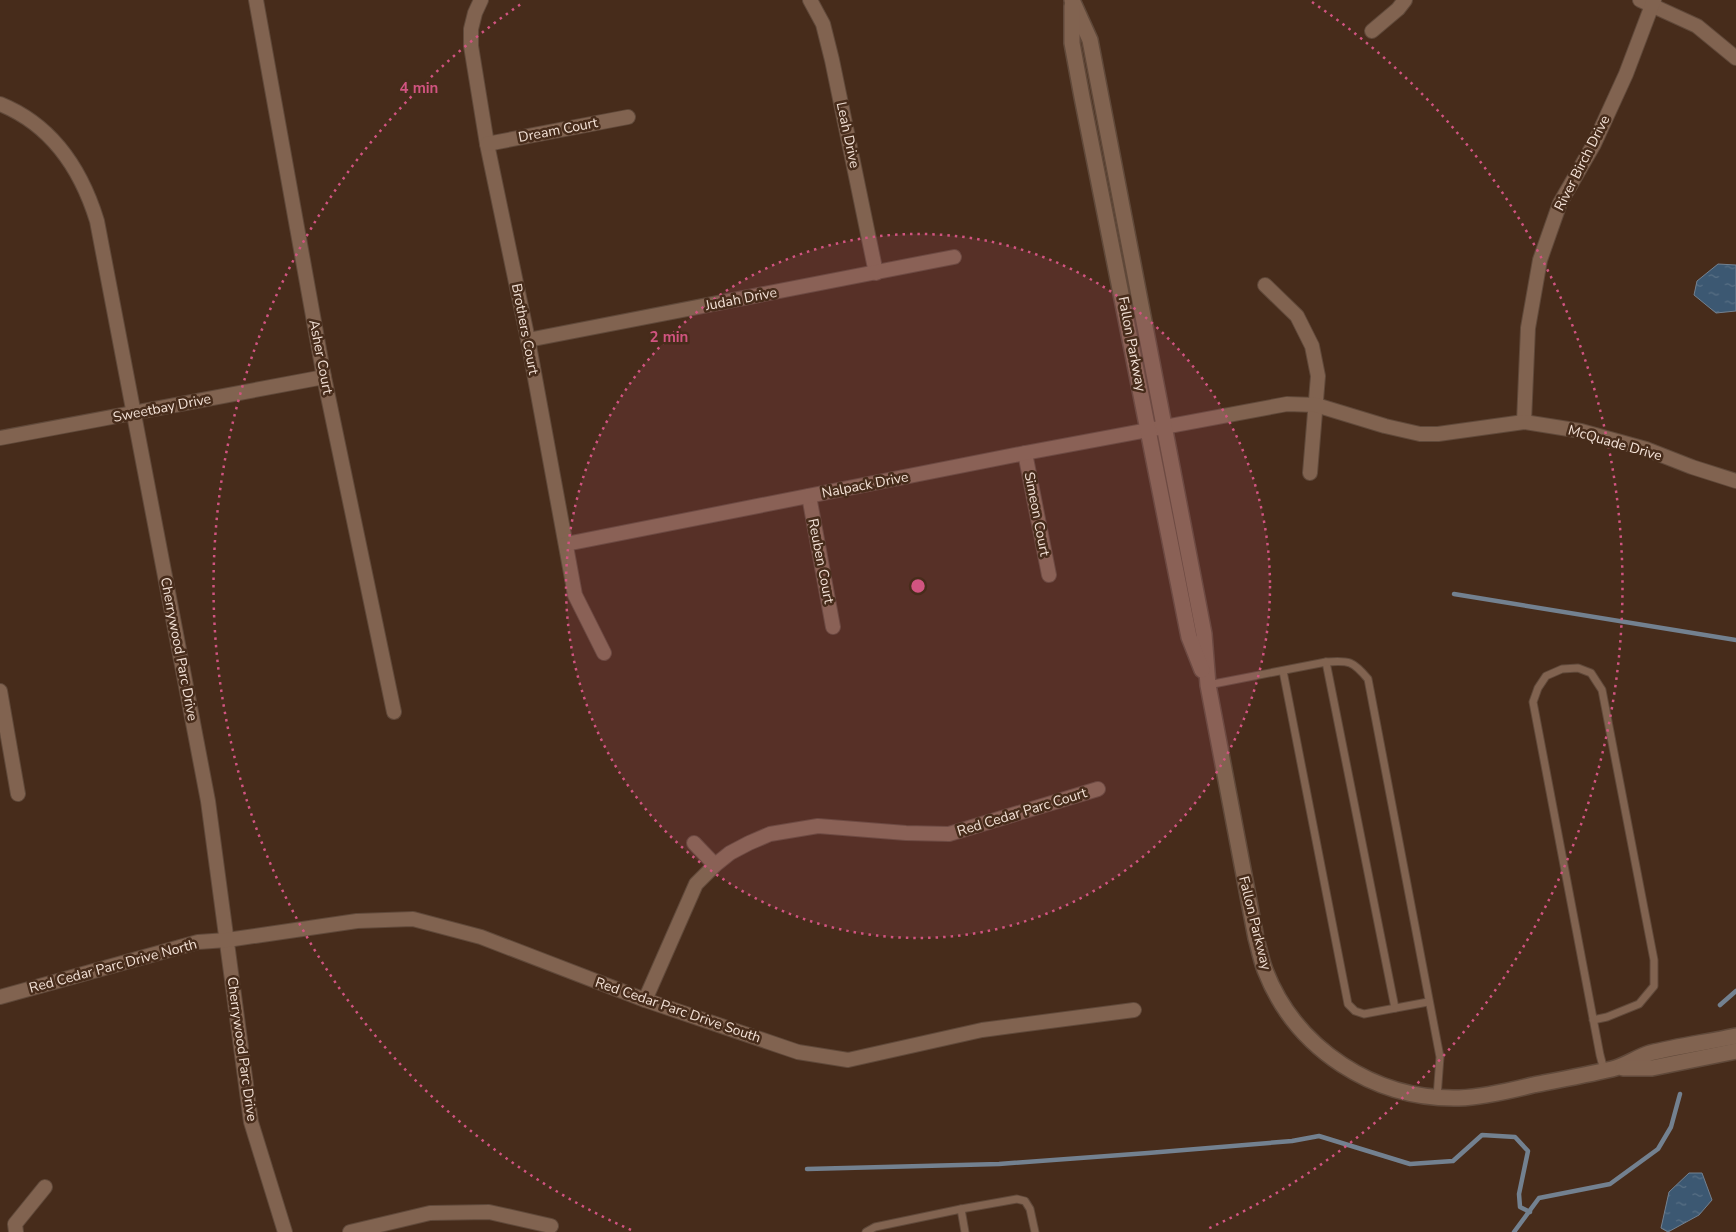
<svg xmlns="http://www.w3.org/2000/svg" width="1736" height="1232" viewBox="0 0 1736 1232" font-family="'Nunito Sans',sans-serif">
<style>
.water{fill:url(#water-ripples);stroke:#738190}
.lines{fill:none;stroke-linecap:round;stroke-linejoin:round}
.stream{stroke:#738190;stroke-width:4.5}
.service-casing{stroke:#60493a;stroke-width:9}
.minor-casing{stroke:#60493a;stroke-width:16}
.tertiary-casing{stroke:#60493a;stroke-width:18}
.service{stroke:#816350;stroke-width:7}
.minor{stroke:#816350;stroke-width:14}
.tertiary{stroke:#816350;stroke-width:15}
.ring{fill:none;stroke:#d15480;stroke-width:2.5;stroke-dasharray:2.5 5}
.labels{text-anchor:middle;dominant-baseline:central;stroke-width:5;stroke-linejoin:round;paint-order:stroke}
.street-label{font-size:14px;fill:#f3e1d6;stroke:#472c1b}
.centre{fill:#d15480;stroke:#472c1b;stroke-width:2.5}
.ring-label{font-size:15px;text-anchor:middle;font-weight:bold;fill:#d15480;stroke:#472c1b;stroke-width:5;stroke-linejoin:round;paint-order:stroke}
</style>
<defs>
<pattern id="water-ripples" width="26" height="14" patternUnits="userSpaceOnUse" patternTransform="scale(1.25)"><rect width="26" height="14" fill="#3c5872"/><path d="M2 4q2-2 4 0t4 0M15 11q2-2 4 0t4 0" fill="none" stroke="#597085"/></pattern>
</defs>
<rect width="100%" height="100%" fill="#472c1b"/>
<!-- water -->
<g class="water">
<path d="M1718,264L1736,265V311L1716,313L1694,295L1697,281Z"/>
<path d="M1689,1173H1702L1712,1200L1699,1215L1668,1232L1661,1228L1669,1192Z"/>
</g>
<g class="lines">
<!-- stream -->
<g class="stream">
<path d="M1454,594L1736,640"/>
<path d="M1720,1005L1736,991"/>
<path d="M807,1169L999,1164L1148,1153L1292,1141L1319,1136L1410,1164L1453,1161L1482,1135L1515,1137L1528,1151L1519,1194L1520,1207L1530,1212"/>
<path d="M1514,1232L1539,1198L1610,1184L1658,1149L1671,1127L1680,1094"/>
</g>
<!-- service casing -->
<g class="service-casing">
<g id="service">
<path d="M1326,662L1395,1008"/>
<path d="M1283,671L1348,1004L1355,1011L1364,1014L1428,1002"/>
<path d="M1208,685L1326,662C1349,660 1353,661 1368,679L1440,1057L1437,1097"/>
<path d="M1593,1020L1607,1017L1639,1004L1654,986V960L1602,690L1591,673L1578,668L1562,669L1546,676L1538,688L1533,702L1600,1055L1604,1070"/>
<path d="M961,1209L1017,1199L1025,1201L1030,1209L1035,1232"/>
<path d="M866,1232L875,1227L961,1209L965,1232"/>
</g>
</g>
<!-- minor casing -->
<g class="minor-casing">
<g id="minor">
<path d="M256,0L324,377L394,712"/>
<path d="M481,0L475,13L471,29V46L487,144L528,340L575,595L604,653"/>
<path d="M810,0L823,24L832,60L876,273"/>
<path d="M1640,0L1697,26L1736,58"/>
<path d="M1372,31L1398,9L1405,0"/>
<path d="M0,104C52,125 81,169 97,221L208,801L251,1122L285,1232"/>
<path d="M487,144L628,117"/>
<path d="M1265,285L1297,316L1312,346L1318,376L1310,473"/>
<path d="M528,340L954,257"/>
<path d="M1524,422L1528,328L1540,260L1560,203L1594,144L1626,74L1654,0"/>
<path d="M0,438L324,377"/>
<path d="M1025,453L1049,575"/>
<path d="M809,496L833,627"/>
<path d="M566,544L1025,453L1287,404L1316,405L1385,426L1420,434H1438L1524,422L1581,431L1646,449L1692,467L1736,481"/>
<path d="M0,691L18,794"/>
<path d="M694,843L715,865"/>
<path d="M0,997L198,942L227,940L357,921L413,919L481,937L645,1000L798,1052L848,1060L982,1030L1134,1010"/>
<path d="M645,1000L696,884L715,865L730,853L749,843L770,834L818,826L906,833L949,834L1098,789"/>
<path d="M16,1232L15,1224L45,1187"/>
<path d="M350,1232L430,1213L489,1212L551,1226"/>
</g>
</g>
<!-- tertiary casing -->
<g class="tertiary-casing">
<g id="tertiary">
<path d="M1072,0L1090,40L1204,634L1208,685L1256,938C1259,948 1261,960 1265,970C1296,1050 1375,1100 1459,1098C1484,1097 1509,1091 1533,1085C1559,1080 1586,1075 1612,1069C1625,1066 1637,1057 1650,1053C1678,1046 1708,1042 1736,1036"/>
<path d="M1072,6V43L1082,97L1189,637L1202,670"/>
<path d="M1623,1068H1652L1736,1051"/>
</g>
</g>
<!-- service -->
<use href="#service" class="service"/>
<!-- minor -->
<use href="#minor" class="minor"/>
<!-- tertiary -->
<use href="#tertiary" class="tertiary"/>
</g>
<!-- distance rings -->
<circle cx="918" cy="586" r="352" fill="#d15480" fill-opacity=".12"/>
<g class="ring">
<circle cx="918" cy="586" r="352"/>
<path d="M631 1230A705 705 0 0 1 524 2M1312 2A705 705 0 0 1 1205 1230"/>
</g>
<g class="labels">
<!-- street labels -->
<g class="street-label">
<text transform="translate(558 130) rotate(-11)">Dream Court</text>
<text transform="translate(848 135) rotate(78)">Leah Drive</text>
<text transform="translate(1582 163) rotate(-63)">River Birch Drive</text>
<text transform="translate(741 299) rotate(-11)">Judah Drive</text>
<text transform="translate(525 329) rotate(79)">Brothers Court</text>
<text transform="translate(1132 344) rotate(79)">Fallon Parkway</text>
<text transform="translate(321 357) rotate(79)">Asher Court</text>
<text transform="translate(162 408) rotate(-11)">Sweetbay Drive</text>
<text transform="translate(1615 443) rotate(16)">McQuade Drive</text>
<text transform="translate(865 485) rotate(-11)">Nalpack Drive</text>
<text transform="translate(1037 514) rotate(79)">Simeon Court</text>
<text transform="translate(821 561) rotate(79)">Reuben Court</text>
<text transform="translate(179 649) rotate(79)">Cherrywood Parc Drive</text>
<text transform="translate(1022 812) rotate(-17)">Red Cedar Parc Court</text>
<text transform="translate(1255 923) rotate(76)">Fallon Parkway</text>
<text transform="translate(113 966) rotate(-15)">Red Cedar Parc Drive North</text>
<text transform="translate(678 1010) rotate(19)">Red Cedar Parc Drive South</text>
<text transform="translate(242 1049) rotate(82)">Cherrywood Parc Drive</text>
</g>
</g>
<circle cx="918" cy="586" r="8" class="centre"/>
<g class="ring-label">
<text x="419" y="93">4 min</text>
<text x="669" y="342">2 min</text>
</g>
</svg>
